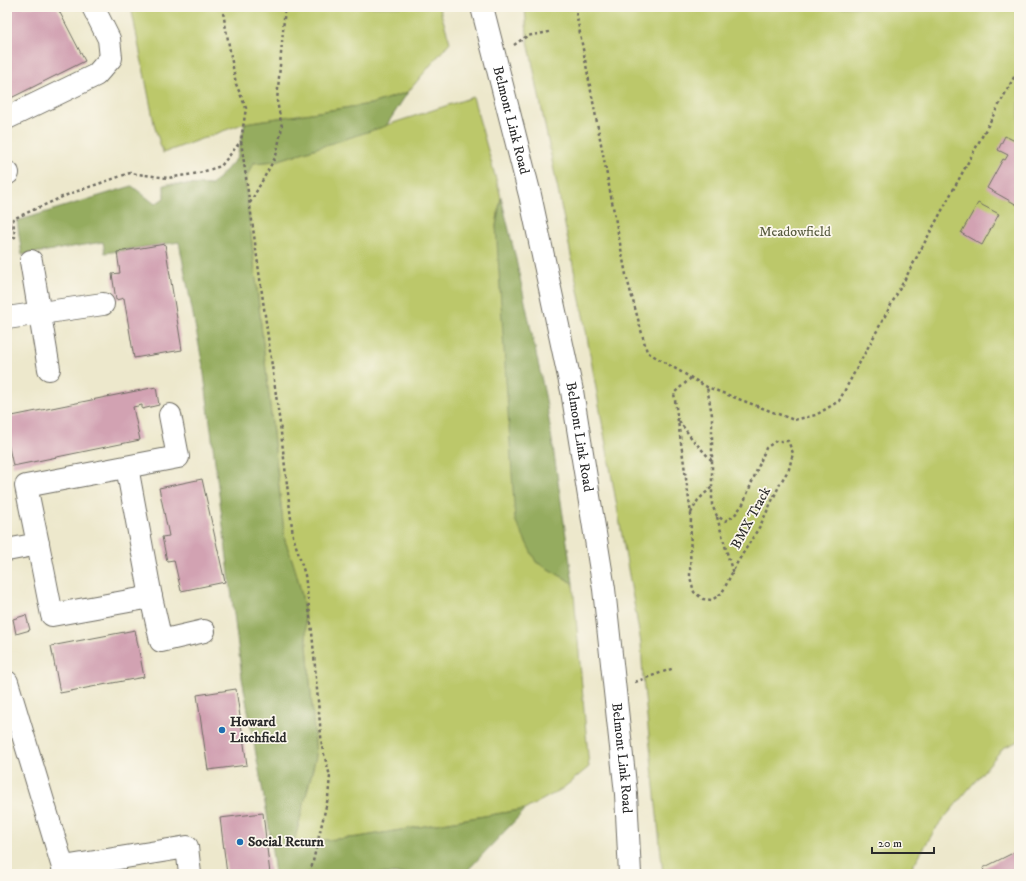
<svg xmlns="http://www.w3.org/2000/svg" width="1026" height="881" viewBox="0 0 1026 881" font-family="'IM FELL DW Pica',serif">
<style>
.green{fill:#bcc86a;stroke:#747a4a}
.forest{fill:#95ac5e;stroke:#606c44}
.building{fill:#d2a2b2}
.lines{fill:none;stroke-linecap:round;stroke-linejoin:round}
.minor-casing{stroke:#6f6d63;stroke-width:24}
.path{stroke:#6f6d63;stroke-width:2.5;stroke-dasharray:3 3;stroke-linecap:butt}
.minor{stroke:#fff;stroke-width:22}
.poi-dot{fill:#1f6fb2;stroke:#fbf7ec;stroke-width:1.5}
.labels{text-anchor:middle;dominant-baseline:central;stroke-width:3.5;stroke-linejoin:round;paint-order:stroke}
.street-label{font-size:14px;fill:#2b2b2b;stroke:#fbf7ec}
.park-label{font-size:14px;fill:#565a3e;stroke:#fbf7ec}
.poi-label{font-size:14px;font-weight:bold;fill:#2b2b2b;stroke:#fbf7ec;text-anchor:start}
</style>
<rect width="100%" height="100%" fill="#fbf7ec"/>
<filter id="ink" filterUnits="userSpaceOnUse"><feTurbulence type="fractalNoise" baseFrequency=".025" numOctaves="2"/><feDisplacementMap in="SourceGraphic" scale="8" xChannelSelector="R" yChannelSelector="G"/><feConvolveMatrix kernelMatrix="1 2 1 2 8 2 1 2 1" color-interpolation-filters="sRGB"/></filter>
<filter id="wash" filterUnits="userSpaceOnUse"><feTurbulence type="fractalNoise" baseFrequency=".012" numOctaves="4" result="noise"/><feDisplacementMap in="SourceGraphic" scale="16" xChannelSelector="R" yChannelSelector="G"/><feGaussianBlur stdDeviation="0.9" result="paint"/><feColorMatrix in="noise" values="0 0 0 0 0 0 0 0 0 0 0 0 0 0 0 0 0 1.4 0 .05"/><feComposite in="paint" operator="in"/></filter>
<g filter="url(#wash)">
<rect width="100%" height="100%" fill="#ede8cc"/>
<!-- green -->
<g class="green">
<path d="M131,7H439L450,42L408,92L371,104L245,123L163,153L155,128Z"/>
<path d="M525,7H1019V741L1003,748L936,828L908,874H663L643,678L641,643L584,320L527,36Z"/>
<path d="M473,97L501,197L496,226L536,562L573,583L589,767L562,789L526,809L359,837L294,843L316,756L304,608C300,584 294,563 285,541L245,181L252,163L276,161Z"/>
</g>
<!-- forest -->
<g class="forest">
<path d="M408,92L386,126L276,161L253,163L245,181L285,541C294,563 300,584 304,608L316,756L294,843L359,837L526,809L464,874H275L267,814L242,678L203,366L179,242L105,253L103,242L22,255L17,221L132,186L155,204L164,198V185L169,184L212,185L237,158L245,123L371,104Z"/>
<path d="M501,197L515,255L546,400L573,583L536,562L515,520L496,226Z"/>
</g>
<g id="blocks">
<!-- building -->
<g class="building">
<path d="M7,7H57L85,61L7,100Z"/>
<path d="M1005,136L1019,143V206L987,188L1003,159L1005,160L1008,155L998,150Z"/>
<path d="M978,203L999,214L982,245L961,233Z"/>
<path d="M7,215L12,228L7,230Z"/>
<path d="M165,244L182,350L134,358L124,298L116,300L112,274L120,273L117,252Z"/>
<path d="M156,387L159,405L142,409V405L133,407L140,440L13,466L7,438V417Z"/>
<path d="M202,479L225,582L181,591L174,560L167,561L162,537L169,536L159,488Z"/>
<path d="M26,615L30,630L16,634L13,619Z"/>
<path d="M135,630L144,677L60,693L51,646Z"/>
<path d="M236,689L247,765L208,770L197,695Z"/>
<path d="M263,813L270,874H227L220,818Z"/>
<path d="M1019,850V874H985L983,868Z"/>
</g>
</g>
</g>
<g filter="url(#ink)">
<use href="#blocks" fill-opacity="0" stroke="#6f6d63" stroke-width="1"/>
<g class="lines">
<!-- minor casing -->
<g class="minor-casing">
<g id="minor">
<path id="s1" d="M482,7L530,195L572,391L604,589L626,794L630,874"/>
<path d="M7,118L96,75L111,58L109,39L93,7"/>
<path d="M7,173H8"/>
<path d="M31,261L49,369"/>
<path d="M7,318L103,304"/>
<path d="M127,467L151,597"/>
<path d="M38,544L52,615L151,597L161,641L204,631"/>
<path d="M7,550L38,544L26,486L178,457L170,415"/>
<path d="M7,682L65,874"/>
<path d="M64,867L187,847L190,874"/>
</g>
</g>
<!-- path -->
<g class="path">
<path d="M222,7L236,84L246,108L241,141L280,424L293,536L305,575L312,632L322,747L330,776L328,798L310,874"/>
<path d="M575,7L626,275L647,352L707,387L794,420L816,415L839,401L1019,68"/>
<path d="M514,45L527,36L549,32"/>
<path d="M250,203L276,156L282,127L277,101L285,7"/>
<path d="M7,239L15,237L13,219L69,194L130,173L168,178L199,173L221,166L241,141"/>
<path d="M691,378L674,393L691,514L690,577L694,592L703,599L712,600L722,593L737,563L760,526L781,482L789,469L793,453L788,441H776L766,448L743,504L734,516L725,521L717,516L712,505V415L707,387"/>
<path d="M679,421L693,440L713,462"/>
<path d="M691,513L698,500L713,486"/>
<path d="M717,517L733,574"/>
<path d="M635,682L674,668"/>
</g>
<!-- minor -->
<use href="#minor" class="minor"/>
</g>
</g>
<!-- markers -->
<g class="poi-dot">
<circle cx="222" cy="730" r="4"/>
<circle cx="240" cy="842" r="4"/>
</g>
<g class="labels">
<!-- street labels -->
<g class="street-label">
<text stroke="none"><textPath href="#s1" startOffset="117">Belmont Link Road</textPath></text>
<text stroke="none"><textPath href="#s1" startOffset="441">Belmont Link Road</textPath></text>
<text transform="translate(751 518) rotate(-62)">BMX Track</text>
<text stroke="none"><textPath href="#s1" startOffset="765">Belmont Link Road</textPath></text>
</g>
<!-- park labels -->
<g class="park-label">
<text x="795" y="232">Meadowfield</text>
</g>
<!-- poi labels -->
<g class="poi-label">
<text x="230" y="722">Howard<tspan x="230" dy="16">Litchfield</tspan></text>
<text x="248" y="842">Social Return</text>
</g>
</g>
<!-- margin -->
<rect width="1026" height="881" fill="none" stroke="#fbf7ec" stroke-width="24"/>
<!-- scale -->
<path d="M872 847v6h62v-6" fill="none" stroke="#2b2b2b" stroke-width="2"/>
<text x="878" y="847" font-size="12" fill="#2b2b2b" stroke="#fbf7ec" stroke-width="3" paint-order="stroke">20 m</text>
</svg>
